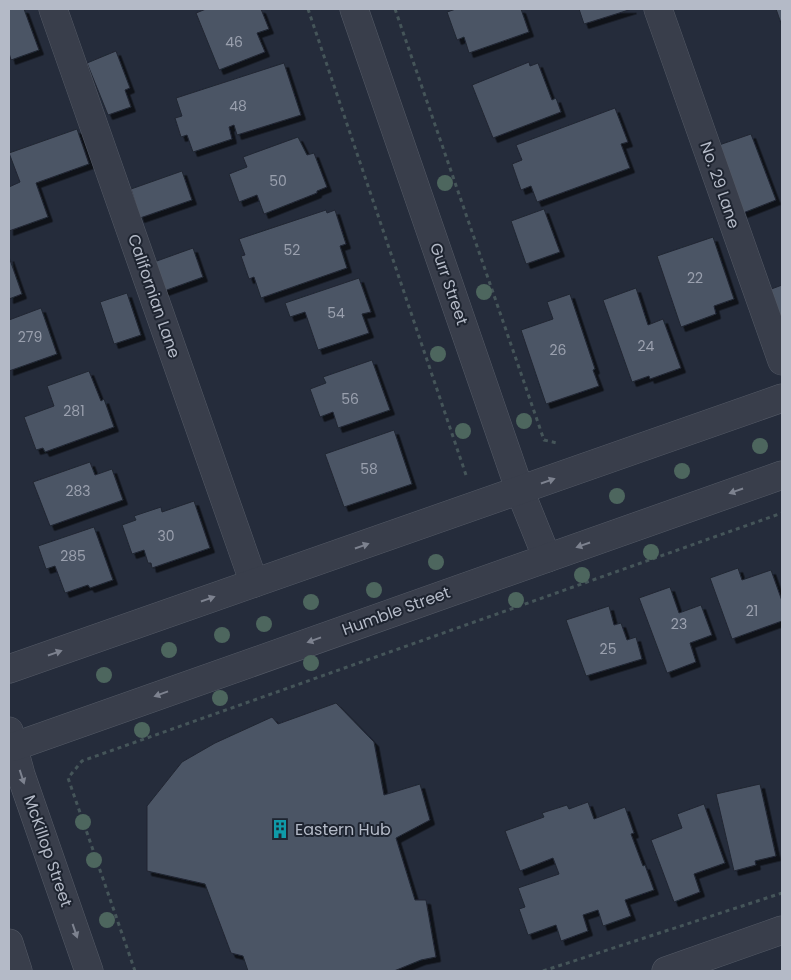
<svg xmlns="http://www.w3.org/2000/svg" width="791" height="980" viewBox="0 0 791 980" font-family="Poppins,sans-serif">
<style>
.building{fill:#4b5465;stroke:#202632;filter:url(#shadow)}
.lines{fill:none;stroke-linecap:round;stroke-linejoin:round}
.minor-casing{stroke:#545a66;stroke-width:29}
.path{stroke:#455559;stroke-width:3;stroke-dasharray:4 4;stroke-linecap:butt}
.minor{stroke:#393e4b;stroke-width:28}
.tree{fill:#4d665e}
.oneway{fill:#7d828f}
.labels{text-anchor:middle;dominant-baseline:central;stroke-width:4;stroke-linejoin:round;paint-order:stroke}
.number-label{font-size:14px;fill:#9aa0ae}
.street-label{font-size:16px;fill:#b4bac7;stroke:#1e2430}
.poi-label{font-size:16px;fill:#b4bac7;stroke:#1e2430;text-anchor:start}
</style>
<defs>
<filter id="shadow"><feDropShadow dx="4.5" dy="4.5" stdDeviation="0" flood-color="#0009"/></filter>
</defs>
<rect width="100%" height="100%" fill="#252c3b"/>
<!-- building -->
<g class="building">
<path d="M9,9H24L39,50L11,60L9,53Z"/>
<path d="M206,9H261L269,29L257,33L265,52L219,70L196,13Z"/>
<path d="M456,9H521L529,32L469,53L464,37L457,40L447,12Z"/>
<path d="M579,9H632L584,24Z"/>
<path d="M776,9H782V26Z"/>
<path d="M116,51L130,88L125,90L131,107L108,115L87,63Z"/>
<path d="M529,62L530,66L538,63L552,100L556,98L561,112L493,138L472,85Z"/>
<path d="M284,63L301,115L237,135L234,125L229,127L232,139L193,152L187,135L181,137L175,118L182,116L176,98Z"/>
<path d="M615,108L628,142L621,144L630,168L537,202L531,186L521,190L512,164L522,160L516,145Z"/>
<path d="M77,129L89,164L36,183L48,217L9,231V187L20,182L9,153Z"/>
<path d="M751,134L776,200L743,213L719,145Z"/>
<path d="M298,137L307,155L314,153L327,187L317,191V193L264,214L257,195L239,202L229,174L247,167L243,157Z"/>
<path d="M182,171L192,200L140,218L131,189Z"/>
<path d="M544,209L560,252L526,264L511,221Z"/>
<path d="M326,210L327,213L335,210L346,244L340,246L347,268L261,298L254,277L249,279L241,256L245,255L239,239Z"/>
<path d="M713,237L734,299L714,306L716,314L681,327L657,256Z"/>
<path d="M193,248L203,277L164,291L154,262Z"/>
<path d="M9,257L22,294L9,299Z"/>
<path d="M359,278L371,312L362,314L369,333L318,350L305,312L290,317L285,303Z"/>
<path d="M782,285V332L766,291Z"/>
<path d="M636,288L648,325L663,319L681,368L650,379L649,376L632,382L603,300Z"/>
<path d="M127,293L141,335L114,344L100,302Z"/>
<path d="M570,294L595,369L593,370L599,386L546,404L521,330L553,319L547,302Z"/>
<path d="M41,308L57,354L9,371V320Z"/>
<path d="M372,360L390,410L338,428L333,412L320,417L310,389L326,383L323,377Z"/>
<path d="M89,371L101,401L104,399L114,427L45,452L43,448L36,450L24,417L54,406L47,386Z"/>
<path d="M394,430L412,484L344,507L325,454Z"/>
<path d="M90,462L95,475L112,469L123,500L50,526L33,482Z"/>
<path d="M194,501L210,548L152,568L151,563H148L144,550L132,554L122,525L136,520L134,516L161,507L162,512Z"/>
<path d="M94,527L113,580L90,588L88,585L65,593L55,566L46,569L38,546Z"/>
<path d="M738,568L742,580L771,570L782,601V621L732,639L710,578Z"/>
<path d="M670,587L679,613L701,605L712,635L690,643L696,662L667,673L639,598Z"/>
<path d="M609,606L614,625L621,623L627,640L636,637L642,659L586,676L566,620Z"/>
<path d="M336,703L374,742L384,795L420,784L430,820L396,838L415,900H426L436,957L421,960L394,971H248L243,956L231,953L205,884L147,871V806L182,762L215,743L272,717L278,724Z"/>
<path d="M760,784L776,856L755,861L756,865L734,871L716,794Z"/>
<path d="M588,802L594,819L625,807L634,833L631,834L643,866L645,865L654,890L625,900L631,916L603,926L598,910L583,915L588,931L561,941L556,925L528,935L519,909L525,907L518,888L559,874L553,858L520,871L505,831L544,817L542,813L567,805L569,809Z"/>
<path d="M704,804L725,863L694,874L700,892L674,902L651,840L682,828L677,814Z"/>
</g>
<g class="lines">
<!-- minor casing -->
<g class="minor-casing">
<g id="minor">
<path d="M53,9L254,583"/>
<path d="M354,9L520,491L547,558"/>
<path d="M658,9L782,361"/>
<path d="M9,669L782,398"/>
<path d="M9,731L21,775L89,971"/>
<path d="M9,747H13L782,475"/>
<path d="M9,943L18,971"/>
<path d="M666,971L782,930"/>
</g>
</g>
<!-- path -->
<g class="path">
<path d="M308,9L466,475L465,477"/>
<path d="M395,9L544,440L557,443"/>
<path d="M135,971L68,778L82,761L782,513"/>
<path d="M543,971L782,893"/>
<path d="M781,971H782"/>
</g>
<!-- minor -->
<use href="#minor" class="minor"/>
</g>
<!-- trees -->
<g class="tree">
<circle cx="445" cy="183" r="8"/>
<circle cx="484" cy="292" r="8"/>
<circle cx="438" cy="354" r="8"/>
<circle cx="524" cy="421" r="8"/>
<circle cx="463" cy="431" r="8"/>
<circle cx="760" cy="446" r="8"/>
<circle cx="682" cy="471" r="8"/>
<circle cx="617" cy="496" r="8"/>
<circle cx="651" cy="552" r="8"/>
<circle cx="436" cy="562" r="8"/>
<circle cx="582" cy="575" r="8"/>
<circle cx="374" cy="590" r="8"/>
<circle cx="516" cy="600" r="8"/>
<circle cx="311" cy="602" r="8"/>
<circle cx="264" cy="624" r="8"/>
<circle cx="222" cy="635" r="8"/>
<circle cx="169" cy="650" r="8"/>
<circle cx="311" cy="663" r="8"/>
<circle cx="104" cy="675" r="8"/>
<circle cx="220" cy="698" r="8"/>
<circle cx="142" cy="730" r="8"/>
<circle cx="83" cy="822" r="8"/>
<circle cx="94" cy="860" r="8"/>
<circle cx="107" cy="920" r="8"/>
</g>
<!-- one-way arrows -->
<defs><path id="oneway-solid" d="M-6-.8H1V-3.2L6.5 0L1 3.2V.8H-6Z" transform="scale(1.25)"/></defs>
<g class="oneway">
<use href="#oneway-solid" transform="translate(548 481) rotate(-19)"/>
<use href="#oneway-solid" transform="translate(736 491) rotate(161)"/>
<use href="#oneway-solid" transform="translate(583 545) rotate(161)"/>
<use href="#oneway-solid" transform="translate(362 546) rotate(-19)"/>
<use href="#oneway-solid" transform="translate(208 599) rotate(-19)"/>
<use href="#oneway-solid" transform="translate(314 640) rotate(160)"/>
<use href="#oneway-solid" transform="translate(55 653) rotate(-19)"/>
<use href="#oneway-solid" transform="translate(161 694) rotate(160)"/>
<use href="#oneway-solid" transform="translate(22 777) rotate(72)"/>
<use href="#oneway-solid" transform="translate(75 931) rotate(71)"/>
</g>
<!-- icons -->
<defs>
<g id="building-bare" transform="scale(1.5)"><path d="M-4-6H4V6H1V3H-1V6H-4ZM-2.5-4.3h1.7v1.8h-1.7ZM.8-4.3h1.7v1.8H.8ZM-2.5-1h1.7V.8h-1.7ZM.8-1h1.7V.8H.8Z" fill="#0f9aa8" stroke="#1e2430" stroke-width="2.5" paint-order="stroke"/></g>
</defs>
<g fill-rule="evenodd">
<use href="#building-bare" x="280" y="829"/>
</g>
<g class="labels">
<!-- number labels -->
<g class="number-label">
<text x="234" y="42">46</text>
<text x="238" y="106">48</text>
<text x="278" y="181">50</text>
<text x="292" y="250">52</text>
<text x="695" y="278">22</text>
<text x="336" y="313">54</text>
<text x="30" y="337">279</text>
<text x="646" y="346">24</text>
<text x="558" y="350">26</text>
<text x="350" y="399">56</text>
<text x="74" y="411">281</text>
<text x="369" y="469">58</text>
<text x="78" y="491">283</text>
<text x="166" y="536">30</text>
<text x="73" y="556">285</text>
<text x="752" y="611">21</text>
<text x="679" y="624">23</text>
<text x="608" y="649">25</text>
</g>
<!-- street labels -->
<g class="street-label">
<text transform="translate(720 185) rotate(71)">No. 29 Lane</text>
<text transform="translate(449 284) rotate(71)">Gurr Street</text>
<text transform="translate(154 296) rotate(71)">Californian Lane</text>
<text transform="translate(396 611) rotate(-20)">Humble Street</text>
<text transform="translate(48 851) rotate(71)">McKillop Street</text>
</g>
<!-- poi labels -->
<g class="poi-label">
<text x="295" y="829">Eastern Hub</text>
</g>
</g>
<!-- border -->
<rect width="791" height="980" fill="none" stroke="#b4bac7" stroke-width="20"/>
</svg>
